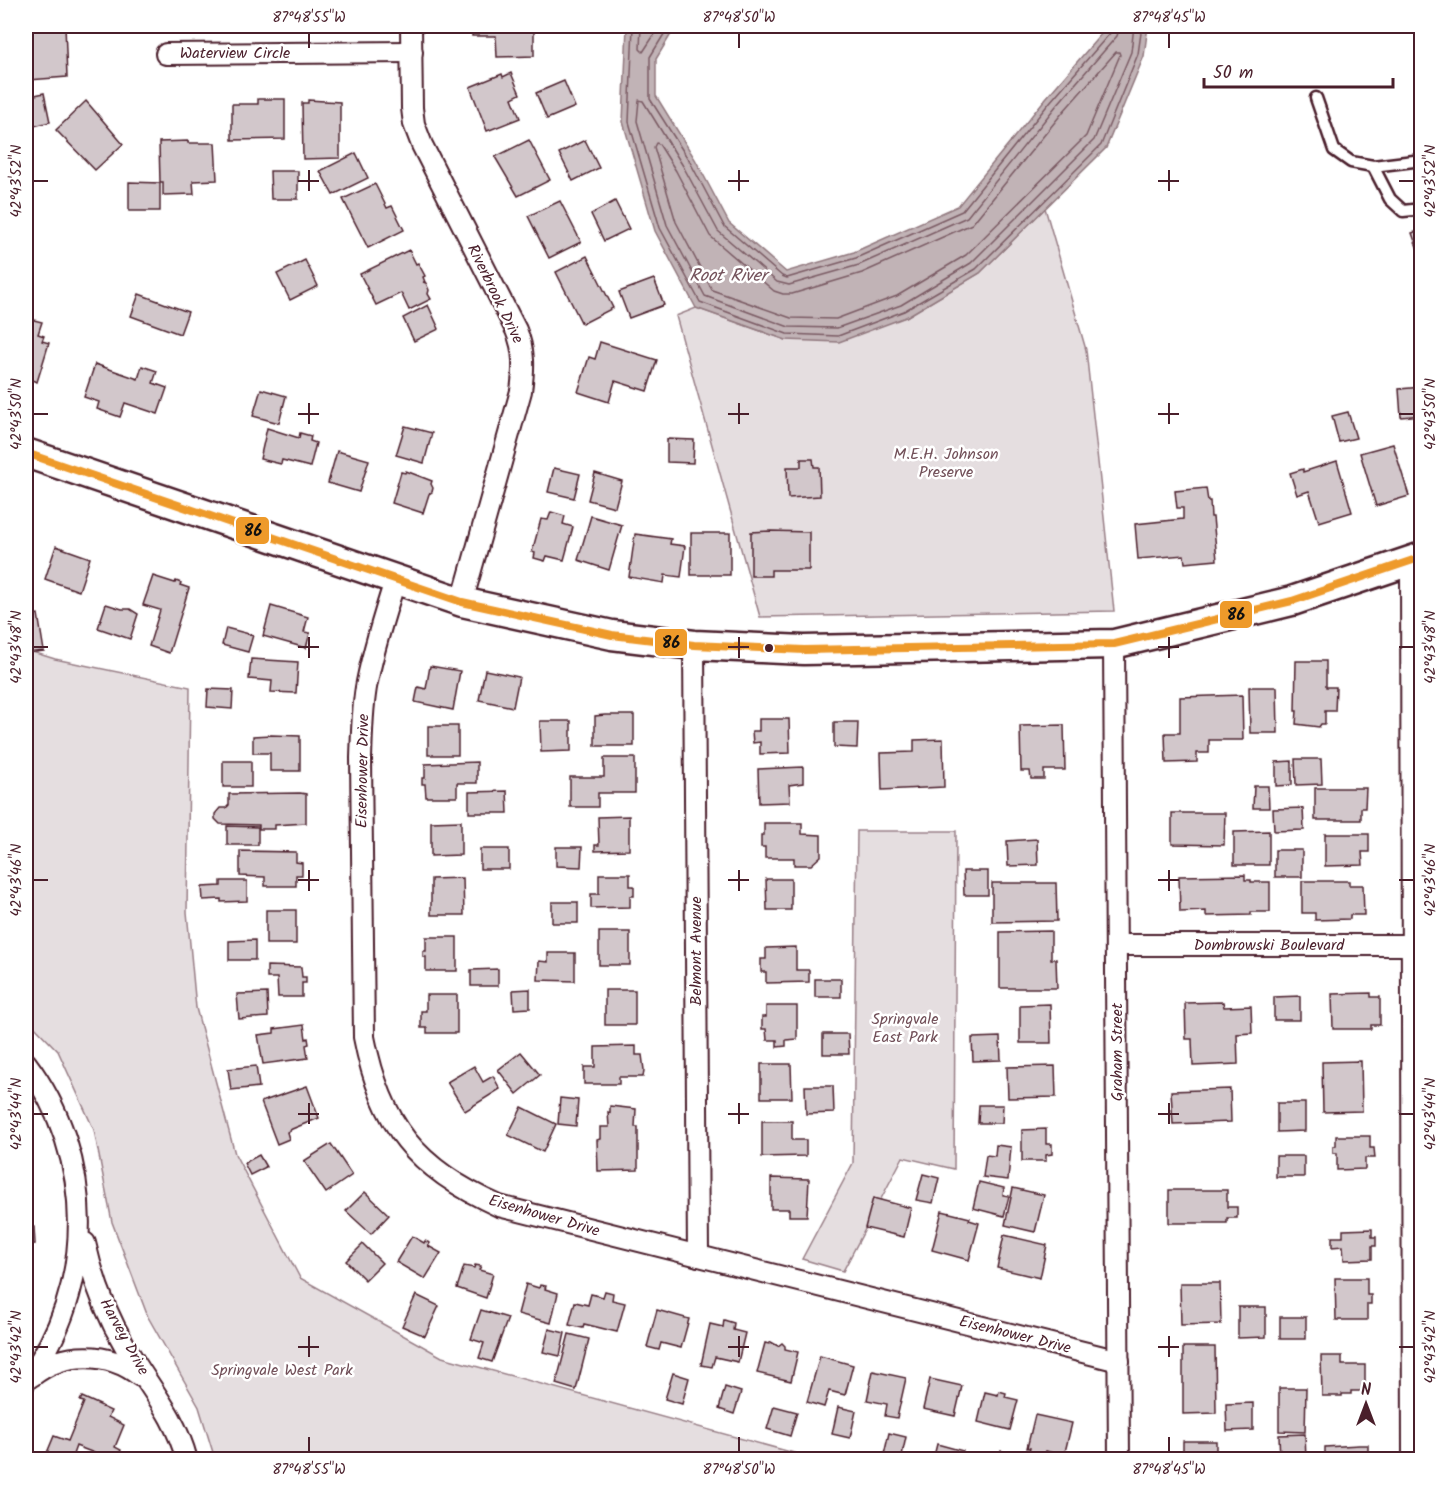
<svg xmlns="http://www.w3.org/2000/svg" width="1447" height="1485" viewBox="0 0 1447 1485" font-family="Kalam,sans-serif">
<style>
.green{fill:#e5dee0;stroke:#987e86;stroke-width:1.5}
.water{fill:#c1b3b6;stroke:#91787e;stroke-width:1.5}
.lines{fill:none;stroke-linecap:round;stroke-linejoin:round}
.shore{stroke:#7a5a63;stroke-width:1.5}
.building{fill:#d2c7cb;stroke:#4a1f2b;stroke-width:1.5}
.service-casing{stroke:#4a1f2b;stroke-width:15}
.minor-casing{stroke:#4a1f2b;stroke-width:24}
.secondary-casing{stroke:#4a1f2b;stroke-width:33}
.service{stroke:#fff;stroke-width:10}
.minor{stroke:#fff;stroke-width:20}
.secondary{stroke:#fff;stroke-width:28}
.bus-1-casing{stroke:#fff;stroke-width:12}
.bus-1{stroke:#ee9a2a;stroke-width:8}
.ticks{fill:none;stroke:#4a1f2b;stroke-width:2}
.bus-dot{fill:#4a1f2b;stroke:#fff;stroke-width:2}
.labels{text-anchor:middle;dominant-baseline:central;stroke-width:5;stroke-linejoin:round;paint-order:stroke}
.street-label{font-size:16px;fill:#4a1f2b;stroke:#fff}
.park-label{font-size:16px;fill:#714f58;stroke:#fff}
.water-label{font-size:18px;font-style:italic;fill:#74535c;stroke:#fff}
.line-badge{stroke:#fff;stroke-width:2}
.pale-badge-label{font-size:16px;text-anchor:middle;font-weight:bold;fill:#111}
.neatline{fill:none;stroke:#4a1f2b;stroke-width:2}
.ticks-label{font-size:15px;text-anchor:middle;fill:#4a1f2b}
</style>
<rect width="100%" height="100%" fill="#fff"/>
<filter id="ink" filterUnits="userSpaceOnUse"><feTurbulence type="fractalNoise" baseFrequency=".0167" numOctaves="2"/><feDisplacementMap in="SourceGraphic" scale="12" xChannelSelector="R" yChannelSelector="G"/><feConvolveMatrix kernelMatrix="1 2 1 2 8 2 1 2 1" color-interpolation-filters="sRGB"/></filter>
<g filter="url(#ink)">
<!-- green -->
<g class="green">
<path d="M1045,208L1086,350L1114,611L760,617L676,316L696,308L786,340L906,317L980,273Z"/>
<path d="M26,650L55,659L190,687L187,912L196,1008L235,1154L300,1278L442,1357L816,1459H215L199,1407L148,1317L112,1222L94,1130L58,1051L26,1018Z"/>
<path d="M857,831H956L954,1169L903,1157L843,1271L802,1259L853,1163Z"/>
</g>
<!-- water -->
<path class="water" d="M627,26H676L656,59V96L695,159L729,223L786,272L854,252L958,206L1046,98L1108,26H1148L1144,56L1106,148L980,273L906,317L839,342L786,340L696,308L655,231L623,122Z"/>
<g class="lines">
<!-- shore -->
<g class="shore">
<path d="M633,26L629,122L660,228L700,302L787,334L838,336L904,311L976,269L1101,145L1138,54L1142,26"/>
<path d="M641,26L640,49L643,52L660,26"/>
<path d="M669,26L650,57V99L690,162L724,226L782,276L787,278L856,258L962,211L1050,102L1111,32L1112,26"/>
<path d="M1120,26L1117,36L1056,106L967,217L859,265L789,285L777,282L718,231L683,166L643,101L639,100L637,121L667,225L705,296L789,327L837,328L901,305L971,263L1094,140L1131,52L1134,26"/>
<path d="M1116,52H1119L1120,55L1086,136L966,255L897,296L836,319L791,318L712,290L676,222L654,147L656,143L659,144L676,171L710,236L774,291L783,294H792L862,273L972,224L1063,112Z"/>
</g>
</g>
<!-- building -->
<g class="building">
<path d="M26,26H65L67,77L29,80Z"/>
<path d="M472,26H534V56L497,57L496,36H472Z"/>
<path d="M511,73L520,94L512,98L520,118L487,131L470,87L502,74L503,77Z"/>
<path d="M564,81L575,107L547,119L536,93Z"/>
<path d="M44,93L50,122L26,128V97Z"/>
<path d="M258,99H285V139L232,140V104H258Z"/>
<path d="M308,100L340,102V158L303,159L302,103H308Z"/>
<path d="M86,101L123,144L95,170L56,130Z"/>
<path d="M529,140L550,180L518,196L495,157Z"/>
<path d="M585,140L599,168L573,181L559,153Z"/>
<path d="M188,141V143H215L217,180L193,181L194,194L163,195V182H160L159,142Z"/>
<path d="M356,153L368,178L333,195L320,171Z"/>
<path d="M270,171H298V199H271Z"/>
<path d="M129,182L160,183V211H129Z"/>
<path d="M375,184L387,208L392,206L404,230L368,248L343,199Z"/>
<path d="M560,201L581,242L549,258L528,216Z"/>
<path d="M615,201L629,229L604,241L591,214Z"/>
<path d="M1422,230V258H1421L1412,233Z"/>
<path d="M409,250L416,264L418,263L425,276L423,277L425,282H423L426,283L429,290L428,294L431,299L409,310L401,293L376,305L360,274Z"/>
<path d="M587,256L613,308L582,324L556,272Z"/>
<path d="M305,260L318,286L290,300L277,274Z"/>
<path d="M654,279L664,305L629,318L619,292Z"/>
<path d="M139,294L188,312L180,334L131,316Z"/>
<path d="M428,305L439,329L414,341L403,318Z"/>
<path d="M26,318L42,322L38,334L44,336L42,341L49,343L37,382L26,378Z"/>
<path d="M600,342L657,360L647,391L615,381L609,402L578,392L589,357L595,359Z"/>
<path d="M95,364L138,379L142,366L157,371L153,383L167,388L158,414L125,403L120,417L97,409L99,402L84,397Z"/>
<path d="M1422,387V415L1401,417L1399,389Z"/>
<path d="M261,389L286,396L279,423L253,416Z"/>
<path d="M1348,412L1356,438L1339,442L1332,416Z"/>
<path d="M405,426L432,433L424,463L396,455Z"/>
<path d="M267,428L299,438L300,433L311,436L310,441L316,443L310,467L282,460L281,464L260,459Z"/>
<path d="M667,439L694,440L693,463L667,462Z"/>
<path d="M1393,444L1409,496L1376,506L1360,453Z"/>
<path d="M337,451L369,460L359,492L328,483Z"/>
<path d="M801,459H813L814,467H819L820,496L788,498L787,467H801Z"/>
<path d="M1337,461L1352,512L1319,522L1309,491L1297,495L1290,473L1303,469V472Z"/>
<path d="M554,468L580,474L574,498L548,492Z"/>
<path d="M406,471L432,481L431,484L433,488L432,492L429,494L423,513L392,503L401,472L405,473Z"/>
<path d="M595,473L622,481L615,507L588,500Z"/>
<path d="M1206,488L1208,501H1210L1211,517H1213L1217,560L1185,563L1184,555L1138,559L1135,524L1183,519V508H1177L1175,491Z"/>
<path d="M551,512L565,516L563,524L573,527L564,560L547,556L545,561L534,558L535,553L532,552L541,519L548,520Z"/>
<path d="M591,516L622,525L609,570L578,560Z"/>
<path d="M770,531L809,532V570H771V576H751V532Z"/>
<rect x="691" y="533" width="39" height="42"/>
<path d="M635,534L671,539L670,544L685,546L681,577L665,575L664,583L629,577Z"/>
<path d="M56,546L90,558L79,591L45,579Z"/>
<path d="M153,576L175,583L176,581L181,583L180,585L189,588L169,653L149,646L160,610L143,605Z"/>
<path d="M106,604L122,609H130L138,614L130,639L98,628Z"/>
<path d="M271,606L308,617L304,632L310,633L306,648L263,636Z"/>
<path d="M38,614L44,651L26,653V616Z"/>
<path d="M226,628L253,635L248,652L222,645Z"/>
<path d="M251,659L298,662L296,693L271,692L272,681L249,679Z"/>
<path d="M1296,661H1326V687H1336L1335,711H1325V724H1321L1319,727L1296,724L1297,711H1295Z"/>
<path d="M430,666L460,671L453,710L415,702L418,687L426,689Z"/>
<path d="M485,670L519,677L513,707L479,700Z"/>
<path d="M1249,687H1277L1278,733H1250Z"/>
<path d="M208,689L233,690L232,709L207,707Z"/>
<path d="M1242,695L1243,740H1209V753H1197V762L1166,763L1165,733H1180V697Z"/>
<path d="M605,715H634V746H595V716Z"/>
<path d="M759,719H789L790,753L760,754V742L753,743L752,731H759Z"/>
<path d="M540,721H571V751L541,752Z"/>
<path d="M834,722H858L857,748L834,747Z"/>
<path d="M1064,725L1065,770H1044V779H1031L1030,771H1021L1020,726Z"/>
<rect x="428" y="726" width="30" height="29"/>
<path d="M271,735L300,736V771H270V753H253V736Z"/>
<path d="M943,739L944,787L882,790L881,753L914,752V740Z"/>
<path d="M604,758H635V793H598V807H570V777H604Z"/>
<path d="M1295,759H1321L1322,784L1296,785Z"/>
<rect x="223" y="761" width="28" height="26"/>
<path d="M1292,761V785L1276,786V762Z"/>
<path d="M477,762V783H457V797H426L425,784H422V778H425V764Z"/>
<path d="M803,767V783L789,785L790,802L759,803L758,769Z"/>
<path d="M1254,786H1268L1269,808H1253Z"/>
<path d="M1315,788H1366L1365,808H1361V820H1315Z"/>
<path d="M507,791L508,813H469V792Z"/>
<path d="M300,793L306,794V823L275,825V829H259V825L220,824L215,819V814L220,808H226L229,805V794Z"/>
<path d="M1303,808L1304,830L1274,831L1273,809Z"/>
<path d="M1172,813H1225L1224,845L1172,844Z"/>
<path d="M629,816V850L595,851V845H599L598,817Z"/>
<path d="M461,821V855L431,856V822Z"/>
<path d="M764,823H802V834L821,835V856L811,865H794V858H765V847H761V835H764Z"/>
<path d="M227,826L258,827V845H227Z"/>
<path d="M1269,831V865H1234V832Z"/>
<path d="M1325,834H1369V852H1362L1363,865L1325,866Z"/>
<path d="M1037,839L1038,865L1008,866L1007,841Z"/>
<path d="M556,847H582L581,867L556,866Z"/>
<rect x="480" y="849" width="29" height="20"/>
<rect x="1275" y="850" width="27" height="27"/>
<path d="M240,851L296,852V862L302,863V875H296V886H265V877L240,876Z"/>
<path d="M963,871H988V895H964Z"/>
<path d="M599,874H630V886H634V896H630V907L591,908V894H599Z"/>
<path d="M1245,875V880H1251V882H1270V912H1251V915L1206,916V911L1180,912L1179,876Z"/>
<path d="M463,878L464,915H431V879Z"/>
<path d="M766,879H791V910H767Z"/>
<path d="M221,881H247V901L221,902V899L203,900L202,887L221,886Z"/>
<path d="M1302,881H1349V885H1363L1364,915H1350V919L1315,920V913H1302Z"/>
<path d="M992,883H1056L1057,921L992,922Z"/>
<rect x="552" y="902" width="26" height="21"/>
<rect x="266" y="910" width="30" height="34"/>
<path d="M1051,931V959H1056L1057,988H1000V932Z"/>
<rect x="599" y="932" width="31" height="33"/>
<path d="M426,937H457V971H426V957H423V951H426Z"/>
<path d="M255,940V960H229V941Z"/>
<path d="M796,947V970H809V982L766,983V972H761V959H766V948Z"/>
<path d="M548,953H575V981L538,980L539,961L548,962Z"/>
<path d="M267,966L301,967L302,977H306V983H302V997H278L277,978H267Z"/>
<path d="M498,969V986H471V970Z"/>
<rect x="815" y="979" width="26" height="18"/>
<path d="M530,989V1008L514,1009L513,990Z"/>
<rect x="605" y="990" width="30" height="35"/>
<path d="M267,993L268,1017L239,1019L237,994Z"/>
<path d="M1371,993V997H1380V1025H1371V1029H1333L1332,994Z"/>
<path d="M426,995H457V1033H427V1028H421V1011H426Z"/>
<path d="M1300,996V1020H1274V997Z"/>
<path d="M1223,1002L1224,1007L1251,1006L1252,1033L1237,1034L1238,1064L1193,1066L1192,1039H1186L1185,1003Z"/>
<path d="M1050,1004L1051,1043H1020V1005Z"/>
<path d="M766,1006H797V1039L786,1040V1046L777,1047V1040H767L766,1029H762V1017H766Z"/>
<path d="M304,1025L306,1039L308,1038L309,1044L306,1045L308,1058L263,1064L258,1035L274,1033V1029Z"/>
<path d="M823,1034H848L849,1054H823Z"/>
<path d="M1000,1037L1001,1060L973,1061L972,1038Z"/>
<path d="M636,1046V1055H642L644,1070L643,1077H619V1084H584V1067H595V1047Z"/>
<path d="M521,1052L540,1075L517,1094L498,1070Z"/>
<path d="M1361,1061L1362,1111L1323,1112L1322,1062Z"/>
<path d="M761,1064H791L792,1098H761Z"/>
<path d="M256,1066L259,1087L231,1090L228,1069Z"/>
<path d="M474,1066L483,1082L493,1076L500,1089L465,1111L447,1082Z"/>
<path d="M1055,1066L1056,1097L1008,1098L1007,1067Z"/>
<path d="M307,1086L319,1118L292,1129L287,1132L289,1139L277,1144L261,1102Z"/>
<path d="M805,1086H833L834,1113L806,1114Z"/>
<path d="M1230,1089L1231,1122L1173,1124L1171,1091Z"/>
<path d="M560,1098L578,1100L576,1126L558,1124Z"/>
<path d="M1277,1103H1305V1131L1277,1132Z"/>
<path d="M979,1105H1003L1002,1123H978Z"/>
<path d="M610,1106L636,1109L635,1127H638V1170L598,1171L597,1140L600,1139V1127H609L608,1112L610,1113Z"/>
<path d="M522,1107L556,1124L543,1152L508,1135Z"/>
<path d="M762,1121H792V1140H806V1156L762,1157Z"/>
<path d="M1046,1129V1144H1052V1154L1046,1155V1161H1022V1130Z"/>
<path d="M1336,1136H1370V1148H1374L1375,1158H1365V1169L1337,1170V1153H1333V1146H1336Z"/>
<path d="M331,1144L352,1175L326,1193L304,1161Z"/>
<path d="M996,1145L1011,1147L1008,1180L983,1177L986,1155L995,1156Z"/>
<path d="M259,1155L266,1167L250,1175L244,1163Z"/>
<rect x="1276" y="1156" width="28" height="21"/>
<path d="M923,1174L939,1178L933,1203L916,1200Z"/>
<path d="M771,1178L809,1179L807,1216H789V1209H771Z"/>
<path d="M979,1182L1004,1188L1003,1195L1009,1196L1004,1216L973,1208Z"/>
<path d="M1013,1188L1044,1195L1035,1232L1005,1225Z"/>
<path d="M1169,1190H1227V1207H1237V1218H1227V1223H1169Z"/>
<path d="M365,1192L389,1215L371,1234L346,1211Z"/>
<path d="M873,1198L911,1208L904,1237L865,1228Z"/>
<path d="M942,1211L970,1218L969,1220L979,1223L969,1260L932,1250Z"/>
<path d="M34,1227L35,1244L26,1245V1228Z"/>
<path d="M1372,1229V1237H1376V1246H1372V1259L1344,1260L1343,1246L1332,1247V1237H1343V1230Z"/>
<path d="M1004,1235L1047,1245L1040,1278L997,1268Z"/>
<path d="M412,1236L424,1243L425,1241L430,1243L428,1246L441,1253L425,1279L396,1262Z"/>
<path d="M363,1244L382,1263L365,1280L346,1261Z"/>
<path d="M475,1265L481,1266L479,1270L493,1274L486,1298L457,1288L464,1266L474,1268Z"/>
<path d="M1335,1278H1367V1295H1371V1304H1367V1320H1336Z"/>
<path d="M1180,1283H1220L1221,1324L1181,1325Z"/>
<path d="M526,1284L539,1288L540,1285L546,1286L545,1289L558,1293L551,1323L518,1314Z"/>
<path d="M605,1291L613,1293L612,1300L625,1303L617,1332L584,1324L583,1328L569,1325L575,1302L588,1305L591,1294L603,1297Z"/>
<path d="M416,1295L439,1306L425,1336L402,1326Z"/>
<path d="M1238,1307H1266V1337L1238,1338Z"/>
<path d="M481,1310L508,1318L492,1362L479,1358L484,1343L471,1339Z"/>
<path d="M657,1310L689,1319L681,1348L661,1343L659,1350L647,1347Z"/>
<rect x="1280" y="1317" width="26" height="22"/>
<path d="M724,1320L734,1323L733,1330L745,1333L738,1362L715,1357L712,1367L701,1365L710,1324L723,1327Z"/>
<path d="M549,1329L565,1333L560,1356L543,1352Z"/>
<path d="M569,1334L589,1339L576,1390L556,1384Z"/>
<path d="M771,1342L778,1346L782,1343L785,1346V1349L798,1352L791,1381L757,1373L765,1343L769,1344Z"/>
<path d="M1183,1347H1215L1216,1413L1183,1414Z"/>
<path d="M820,1356L853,1365L845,1395L829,1391L824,1407L807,1402Z"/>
<path d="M1321,1356H1342V1365H1365V1391H1351V1394H1342V1396H1322Z"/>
<path d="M873,1371L906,1378L897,1418L885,1416L887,1404L867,1400Z"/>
<path d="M673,1373L689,1378L682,1404L665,1399Z"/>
<path d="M930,1379L962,1386L955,1416L923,1409Z"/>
<path d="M725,1387L741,1392L734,1414L719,1409Z"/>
<path d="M1279,1388H1306L1305,1432L1279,1431Z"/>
<path d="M999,1391L1006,1393L1005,1397L1018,1400L1010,1430L978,1422L985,1392L998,1395Z"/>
<path d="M82,1397L102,1406V1407L111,1411L108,1417L124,1425L115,1447L121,1450L117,1459L111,1457L110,1459L76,1446L71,1460H44L54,1436L68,1441L84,1402L80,1401Z"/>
<path d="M1253,1403V1430L1227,1431L1226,1404Z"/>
<path d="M774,1406L797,1412L790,1436L767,1429Z"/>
<path d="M838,1407L856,1411L850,1438L832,1434Z"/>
<path d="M1035,1415L1072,1423L1064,1456L1046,1451L1044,1460H1027L1030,1448H1027Z"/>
<path d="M889,1433L906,1437L901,1460L883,1459Z"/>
<path d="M1305,1434L1306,1460H1280L1279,1435Z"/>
<rect x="1183" y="1441" width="33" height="19"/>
<path d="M937,1444L963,1451L961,1460H933Z"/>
<path d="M1359,1445H1368V1460H1325V1447Z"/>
<path d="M1001,1451L1018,1455L1017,1460H999Z"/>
<path d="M285,1455V1460H251V1458Z"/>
</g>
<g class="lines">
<!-- service casing -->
<g class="service-casing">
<g id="service">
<path d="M1316,98L1334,150L1351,162L1373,166L1422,160"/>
<path d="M1373,166L1390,199L1403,211L1422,209"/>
</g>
</g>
<!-- minor casing -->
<g class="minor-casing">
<g id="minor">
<path d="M411,26L412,108L414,124L422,145L516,330C525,351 524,369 521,391L462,602"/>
<path d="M166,54L412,52"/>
<path d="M1411,561L1413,1460"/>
<path d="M396,578C385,612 374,647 367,682C362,707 362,732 361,758L364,1037C381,1125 416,1169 499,1206L1119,1361"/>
<path d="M1114,644L1119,1460"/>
<path d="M694,645L698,1256"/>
<path d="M1117,945H1422"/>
<path d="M26,1063C96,1156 97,1289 26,1381"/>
<path d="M85,1243C93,1279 106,1314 125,1346C148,1387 174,1412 187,1460"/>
<path d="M32,1376C63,1351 109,1351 140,1376"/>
</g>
</g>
<!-- secondary casing -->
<g class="secondary-casing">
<path id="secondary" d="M26,453L462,602L612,635L694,645L804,650L1114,644L1292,601L1422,557"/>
</g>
<!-- service -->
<use href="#service" class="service"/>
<!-- minor -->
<use href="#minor" class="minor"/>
<!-- secondary -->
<use href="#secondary" class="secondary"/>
<!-- bus-1 casing -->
<g class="bus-1-casing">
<path id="bus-1" d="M26,453L462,602L612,635L694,645L804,650L1114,644L1292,601L1422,557"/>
</g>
<!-- bus-1 -->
<use href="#bus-1" class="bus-1"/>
</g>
</g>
<!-- ticks -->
<path class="ticks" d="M309,33V48M739,33V48M1169,33V48M309,170V191M739,170V191M1169,170V191M33,181H48M298,181H319M728,181H749M1158,181H1179M1399,181H1414M309,403V424M739,403V424M1169,403V424M33,414H48M298,414H319M728,414H749M1158,414H1179M1399,414H1414M309,637V658M739,637V658M1169,637V658M33,647H48M298,647H319M728,647H749M1158,647H1179M1399,647H1414M309,870V891M739,870V891M1169,870V891M33,880H48M298,880H319M728,880H749M1158,880H1179M1399,880H1414M309,1103V1124M739,1103V1124M1169,1103V1124M33,1114H48M298,1114H319M728,1114H749M1158,1114H1179M1399,1114H1414M309,1336V1357M739,1336V1357M1169,1336V1357M33,1347H48M298,1347H319M728,1347H749M1158,1347H1179M1399,1347H1414M309,1437V1452M739,1437V1452M1169,1437V1452"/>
<!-- markers -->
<circle class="bus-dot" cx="769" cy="648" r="5"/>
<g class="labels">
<!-- street labels -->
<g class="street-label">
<text x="235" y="53">Waterview Circle</text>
<text transform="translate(495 294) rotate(64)">Riverbrook Drive</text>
<text transform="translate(363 771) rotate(-89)">Eisenhower Drive</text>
<text x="1269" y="945">Dombrowski Boulevard</text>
<text transform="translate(696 951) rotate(-90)">Belmont Avenue</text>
<text transform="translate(1117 1052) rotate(-90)">Graham Street</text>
<text transform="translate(544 1216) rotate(16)">Eisenhower Drive</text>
<text transform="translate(1015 1335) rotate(14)">Eisenhower Drive</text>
<text transform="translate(124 1337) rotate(61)">Harvey Drive</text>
</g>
<!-- park labels -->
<g class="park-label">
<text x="946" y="454">M.E.H. Johnson<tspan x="946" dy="18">Preserve</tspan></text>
<text x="905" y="1019">Springvale<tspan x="905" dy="18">East Park</tspan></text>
<text x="282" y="1370">Springvale West Park</text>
</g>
<!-- water labels -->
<g class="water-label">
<text x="728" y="276">Root River</text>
</g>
</g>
<g class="line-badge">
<rect x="235" y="516" width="35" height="29" rx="6" fill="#ee9a2a"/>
<rect x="1219" y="600" width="34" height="29" rx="6" fill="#ee9a2a"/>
<rect x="654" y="628" width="34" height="29" rx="6" fill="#ee9a2a"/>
</g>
<g class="pale-badge-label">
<text x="253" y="536">86</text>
<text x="1236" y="620">86</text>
<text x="671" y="648">86</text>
</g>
<!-- margin -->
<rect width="1447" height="1485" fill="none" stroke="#fff" stroke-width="66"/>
<!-- north arrow -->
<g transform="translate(1366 1404)" stroke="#ffffff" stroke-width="4.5" paint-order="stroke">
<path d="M0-4.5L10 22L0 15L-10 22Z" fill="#4a1f2b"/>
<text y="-9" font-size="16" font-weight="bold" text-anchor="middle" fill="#4a1f2b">N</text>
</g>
<!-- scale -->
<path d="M1204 78v9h189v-9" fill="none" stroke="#4a1f2b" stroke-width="3"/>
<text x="1213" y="78" font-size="18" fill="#4a1f2b" stroke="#ffffff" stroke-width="4.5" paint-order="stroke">50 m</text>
<rect x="33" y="33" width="1381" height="1419" class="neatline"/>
<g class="ticks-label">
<text x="309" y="22">87°48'55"W</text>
<text x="739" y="22">87°48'50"W</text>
<text x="1169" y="22">87°48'45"W</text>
<text transform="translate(16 181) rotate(-90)" y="5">42°43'52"N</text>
<text transform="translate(1430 181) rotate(-90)" y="5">42°43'52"N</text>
<text transform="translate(16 414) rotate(-90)" y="5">42°43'50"N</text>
<text transform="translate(1430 414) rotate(-90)" y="5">42°43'50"N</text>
<text transform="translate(16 647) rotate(-90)" y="5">42°43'48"N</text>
<text transform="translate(1430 647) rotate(-90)" y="5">42°43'48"N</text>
<text transform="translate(16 880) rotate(-90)" y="5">42°43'46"N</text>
<text transform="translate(1430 880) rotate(-90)" y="5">42°43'46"N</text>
<text transform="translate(16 1114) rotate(-90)" y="5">42°43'44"N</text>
<text transform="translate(1430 1114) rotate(-90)" y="5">42°43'44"N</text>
<text transform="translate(16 1347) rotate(-90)" y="5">42°43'42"N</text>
<text transform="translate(1430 1347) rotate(-90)" y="5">42°43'42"N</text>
<text x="309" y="1474">87°48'55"W</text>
<text x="739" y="1474">87°48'50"W</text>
<text x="1169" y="1474">87°48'45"W</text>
</g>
</svg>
